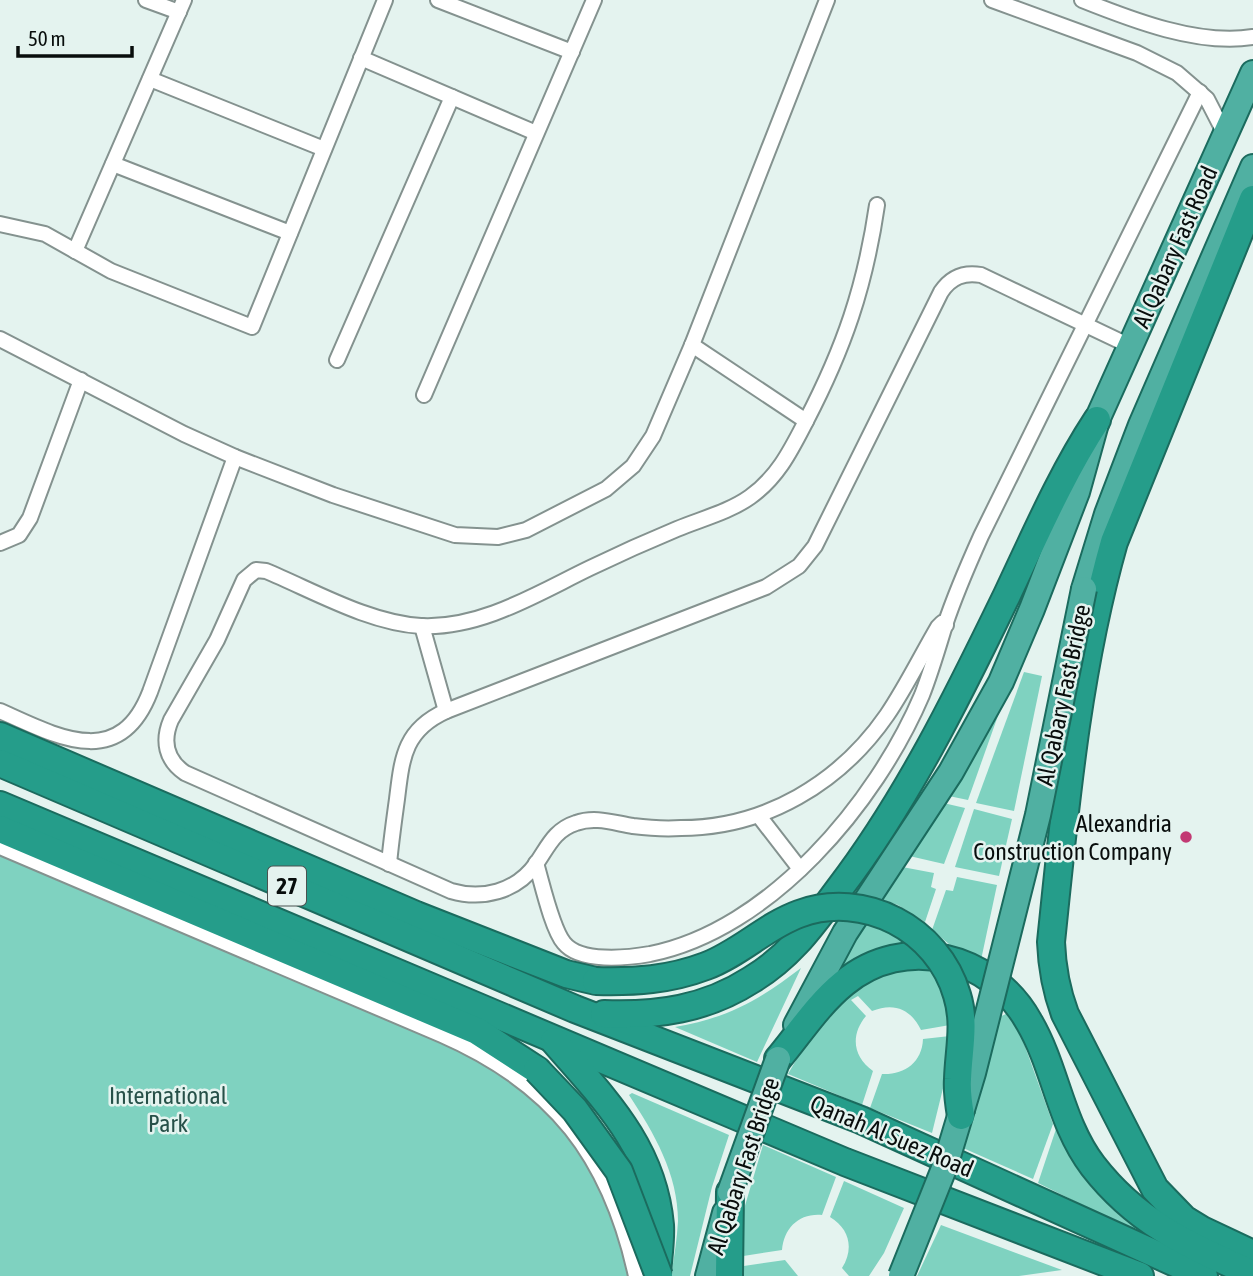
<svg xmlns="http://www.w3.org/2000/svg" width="1253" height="1276" viewBox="0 0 1253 1276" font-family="'Asap Condensed',sans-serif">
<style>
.green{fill:#7fd2c0}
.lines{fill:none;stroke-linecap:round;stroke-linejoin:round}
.minor-casing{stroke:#84928f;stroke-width:18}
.trunk-casing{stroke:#1b6b5e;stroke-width:28}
.motorway-casing{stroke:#1b6b5e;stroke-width:30}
.minor{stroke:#fff;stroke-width:14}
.trunk{stroke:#50b0a2;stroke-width:24}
.motorway{stroke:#259d8a;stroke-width:26}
.trunk-bridge-casing{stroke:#1b6b5e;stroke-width:28;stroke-linecap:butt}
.motorway-bridge-casing{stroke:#1b6b5e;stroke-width:30;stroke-linecap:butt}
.trunk-bridge{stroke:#50b0a2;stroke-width:24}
.motorway-bridge{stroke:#259d8a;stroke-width:26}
.poi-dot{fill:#c23973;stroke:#e4f3ef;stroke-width:2.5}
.labels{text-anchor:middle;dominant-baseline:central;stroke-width:5;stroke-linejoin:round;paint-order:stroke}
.shield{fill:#e4f3ef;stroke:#4a5250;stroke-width:2}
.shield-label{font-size:23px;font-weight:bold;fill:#080d0c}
.street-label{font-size:24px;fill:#080d0c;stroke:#e4f3ef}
.poi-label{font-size:24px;fill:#080d0c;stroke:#e4f3ef;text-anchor:end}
.park-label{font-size:24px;fill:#265048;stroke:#e4f3ef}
</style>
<rect width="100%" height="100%" fill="#e4f3ef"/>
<!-- green -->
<g class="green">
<path d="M1024,672L1042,676L1014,811L976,803Z"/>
<path d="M1005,696L968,800L944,795Z"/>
<path d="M939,802L965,808L944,864L905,855Z"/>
<path d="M974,809L1012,819L999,876L955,867Z"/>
<path d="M0,855L474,1056L519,1084L551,1111L600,1180L624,1254L628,1276H0Z"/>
<path d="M897,866L934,873L931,887L936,889L925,922L898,905L877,898Z"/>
<path d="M957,877L997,885L981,960L955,949L932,930L946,890L953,891Z"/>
<path d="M862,918L871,920L911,944L824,984Z"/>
<path d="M801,968L757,1062L675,1027C728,1018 759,1000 801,968Z"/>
<path d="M919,968L934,969L946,1000L950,1025L921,1030C911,1009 894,1002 872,1011L858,996L851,1000L866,1016C850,1035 853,1057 873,1071L862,1105L788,1074L813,1031L850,990L889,972Z"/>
<path d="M1008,1013L1022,1038L1053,1124L1033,1179L963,1148L997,1018Z"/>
<path d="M950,1036L947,1072L932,1133L870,1108L882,1074C904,1075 922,1063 923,1039Z"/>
<path d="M632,1093L729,1135L712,1187L690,1276H671C674,1258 677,1240 678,1221C678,1174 654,1133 629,1095Z"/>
<path d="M1056,1129C1076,1168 1101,1198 1135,1226V1231L1038,1183Z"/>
<path d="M763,1145L836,1177L822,1215C799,1213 784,1228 782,1250L737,1257L744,1209Z"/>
<path d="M844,1181L904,1208L884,1253L869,1276H849L842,1268C854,1249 850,1229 830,1217Z"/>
<path d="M941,1225L1062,1270L1019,1276H917Z"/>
<path d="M785,1260L798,1276H738L737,1267Z"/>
</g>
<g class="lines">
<!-- minor casing -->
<g class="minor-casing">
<g id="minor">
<path d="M146,0L179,12"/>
<path d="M438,0L572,52"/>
<path d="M992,0L1137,53L1177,73L1207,99L1225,134"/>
<path d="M1082,0C1132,20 1199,46 1253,37"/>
<path d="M361,58L536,133"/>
<path d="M150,79L324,149"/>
<path d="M113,164L290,233"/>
<path d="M877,205C865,287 844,348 806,421C791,450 778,477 750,497C729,512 701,519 677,529C648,541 619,554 590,568C538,593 481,629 421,626C369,623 314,591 266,571L256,570L244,580L217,640L171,720C162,741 166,760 185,773L451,891C482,900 516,892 536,864C548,847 554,830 576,823C595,816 614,823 633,826C649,828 665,829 681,828C765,828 840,783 887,715C906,687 921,656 938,627L942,623L946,625"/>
<path d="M0,224L45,234L111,271L252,327L385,0"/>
<path d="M75,251L184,0"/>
<path d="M0,339L184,434L235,457L333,495L455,535L498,537L526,530L606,489L633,466L653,436L692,345L827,0"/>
<path d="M692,345L806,421"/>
<path d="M337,360L452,97"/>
<path d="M424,395L594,0"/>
<path d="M0,543L19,535L30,518L81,380"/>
<path d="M422,626L446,711"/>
<path d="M0,711C56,736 119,772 150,692L235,457"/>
<path d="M759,816L800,869"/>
<path d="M0,847L442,1035C554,1084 610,1157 636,1276"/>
<path d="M536,863C542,883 552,929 564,943C580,963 627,958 650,954C770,930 876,803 922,695C931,672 938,648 945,625C955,595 968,565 981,536L1200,92"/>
<path d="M389,864C391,842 394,821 397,799C402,758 404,730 446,711L766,587L799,566L815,546L941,292C951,277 964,272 981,275L1130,346"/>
</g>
</g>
<!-- trunk casing -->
<g class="trunk-casing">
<g id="trunk">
<path d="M1084,589L1107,514L1141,425L1253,167"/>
<path d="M796,1025L845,933L951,772L1001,682L1032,609L1077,492L1097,420L1253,73"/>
<path d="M708,1276L725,1213"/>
</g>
</g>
<!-- motorway casing -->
<g class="motorway-casing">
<g id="motorway">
<path d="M1253,199L1114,542C1077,672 1065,808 1051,942C1052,967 1056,990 1065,1014L1155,1189L1184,1219L1202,1230L1253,1254"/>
<path d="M0,736L416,915L566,974L596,981"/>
<path d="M0,763L575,1009L861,1120L1204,1276"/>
<path d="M0,805L845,1162L1140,1276"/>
<path d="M0,829L477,1031L537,1070"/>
<path d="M604,1014C657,1016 706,1009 751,980C791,956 812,925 839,889C907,800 958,696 1007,595C1035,536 1061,475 1097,420"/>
<path d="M554,1041C603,1098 653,1146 660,1225C661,1241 658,1258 657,1274"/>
<path d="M778,1059C799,1034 818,1004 844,983C904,933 992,955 1029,1022C1056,1068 1060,1123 1093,1166C1138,1224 1189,1245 1253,1274"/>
<path d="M729,1276L730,1192"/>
</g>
</g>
<!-- minor -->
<use href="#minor" class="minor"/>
<!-- trunk -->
<use href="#trunk" class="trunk"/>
<!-- motorway -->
<use href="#motorway" class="motorway"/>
<!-- trunk-bridge casing -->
<g class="trunk-bridge-casing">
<g id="trunk-bridge">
<path d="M730,1192L778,1059"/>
<path d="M901,1276L945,1166L973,1073L1038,815L1084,589"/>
</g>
</g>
<!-- motorway-bridge casing -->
<g class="motorway-bridge-casing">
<g id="motorway-bridge">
<path d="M596,981C635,982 669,980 706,966C740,953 766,926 799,914C864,890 938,929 957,995C966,1024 959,1049 958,1079C957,1092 959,1104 961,1116"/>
<path d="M537,1070L575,1110L619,1171L659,1276"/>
</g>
</g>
<!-- trunk-bridge -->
<use href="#trunk-bridge" class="trunk-bridge"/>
<!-- motorway-bridge -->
<use href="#motorway-bridge" class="motorway-bridge"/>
</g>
<!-- markers -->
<circle class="poi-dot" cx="1186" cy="837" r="7"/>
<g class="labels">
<!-- shield labels -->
<rect class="shield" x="268" y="866.5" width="38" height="39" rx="5"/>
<g class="shield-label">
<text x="287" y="886">27</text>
</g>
<!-- street labels -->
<g class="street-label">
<text transform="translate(1175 247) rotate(-66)">Al Qabary Fast Road</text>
<text transform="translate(1063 695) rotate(-78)">Al Qabary Fast Bridge</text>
<text transform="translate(892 1136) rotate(23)">Qanah Al Suez Road</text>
<text transform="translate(743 1166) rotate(-72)">Al Qabary Fast Bridge</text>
</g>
<!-- poi labels -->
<g class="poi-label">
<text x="1172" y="823">Alexandria<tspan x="1172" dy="28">Construction Company</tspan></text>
</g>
<!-- park labels -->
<g class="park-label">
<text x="168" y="1095">International<tspan x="168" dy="28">Park</tspan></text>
</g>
</g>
<!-- scale -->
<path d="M18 46v10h114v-10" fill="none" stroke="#080d0c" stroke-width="3.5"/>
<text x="28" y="46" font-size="21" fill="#080d0c" stroke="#e4f3ef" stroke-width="5" paint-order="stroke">50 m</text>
</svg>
